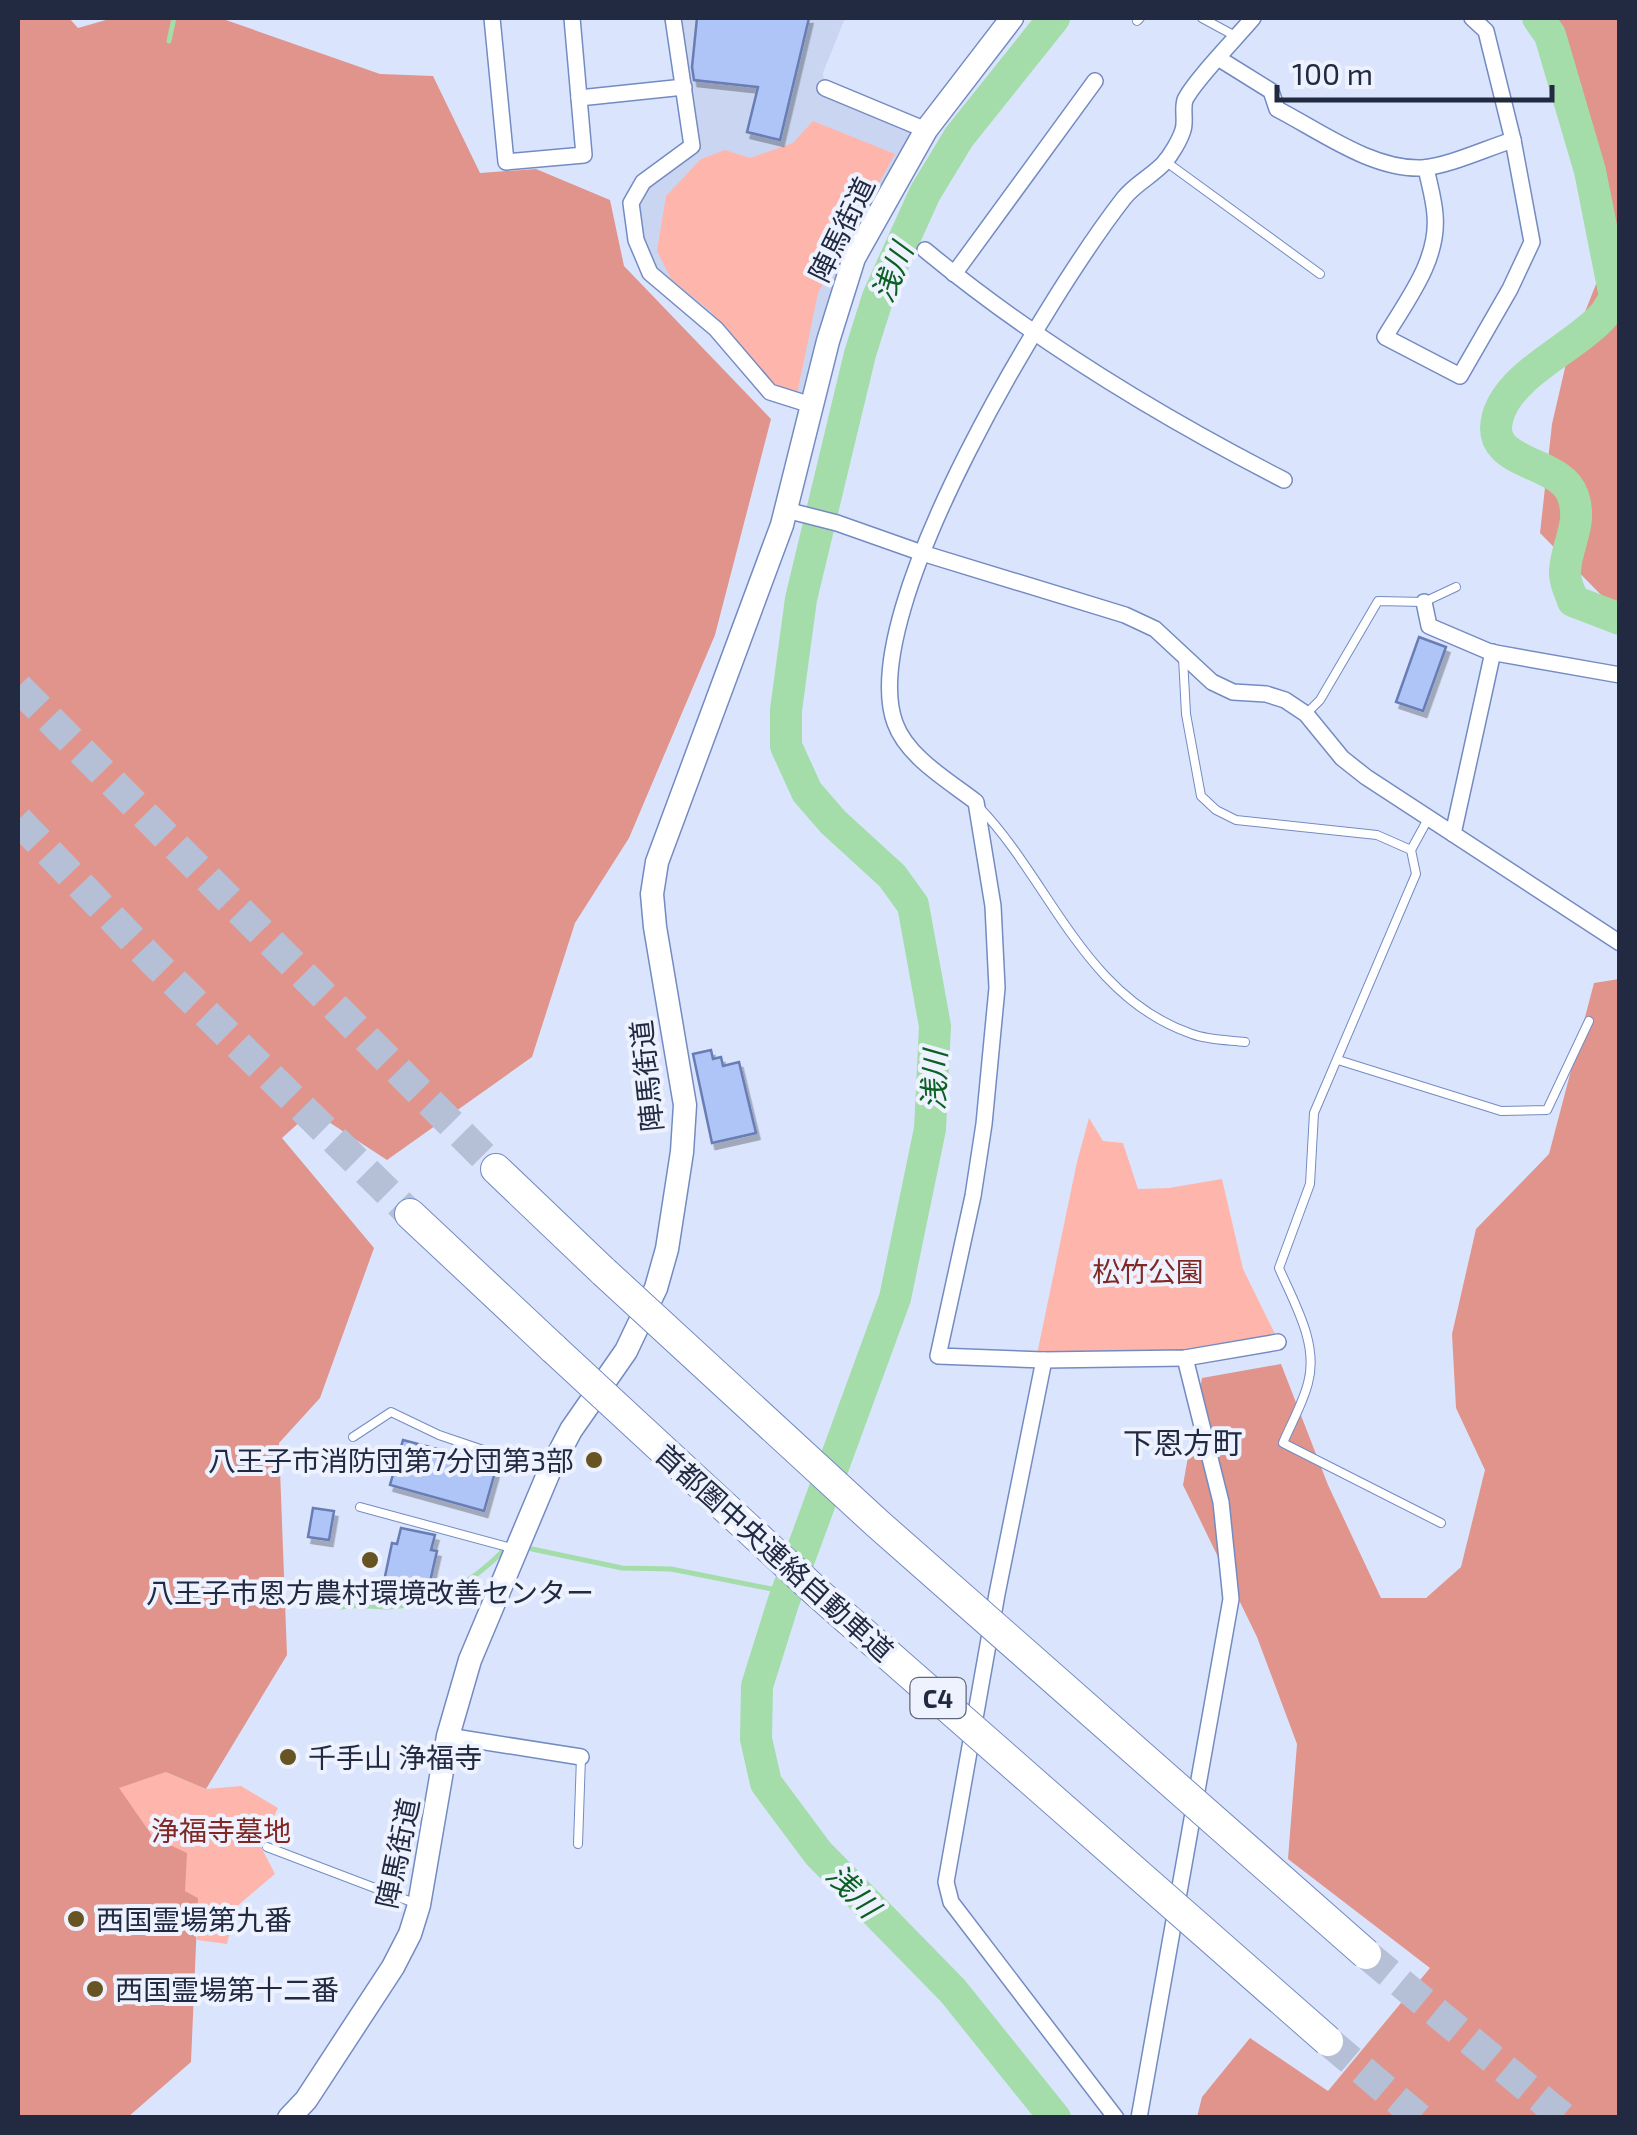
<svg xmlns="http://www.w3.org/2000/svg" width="1637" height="2135" viewBox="0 0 1637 2135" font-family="'Exo 2','Noto Sans JP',sans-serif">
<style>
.built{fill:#cad6f1}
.green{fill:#feb5ac}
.forest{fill:#e0948b}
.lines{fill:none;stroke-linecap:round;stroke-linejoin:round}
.stream{stroke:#a4dda9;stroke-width:5}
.river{stroke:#a4dda9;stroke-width:32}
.building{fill:#b0c5f7;stroke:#677db4;stroke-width:2.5;filter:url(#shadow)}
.highway-tunnel{stroke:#b5c0d7;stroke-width:30;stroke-dasharray:30 15;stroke-linecap:butt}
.lane-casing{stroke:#748bc2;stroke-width:10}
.street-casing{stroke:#748bc2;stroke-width:18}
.secondary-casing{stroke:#748bc2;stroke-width:25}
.highway-casing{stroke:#748bc2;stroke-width:32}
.lane{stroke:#fff;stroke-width:8}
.street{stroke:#fff;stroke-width:15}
.secondary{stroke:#fff;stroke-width:22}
.highway{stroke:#fff;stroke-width:30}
.highway-bridge-casing{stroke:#748bc2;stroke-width:32;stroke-linecap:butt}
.highway-bridge{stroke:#fff;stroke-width:30}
.poi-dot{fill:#685423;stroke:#edf2fe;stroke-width:4}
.labels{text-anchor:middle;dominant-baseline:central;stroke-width:8;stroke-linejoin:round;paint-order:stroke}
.shield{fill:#edf2fe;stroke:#5e667a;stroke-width:2.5}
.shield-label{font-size:25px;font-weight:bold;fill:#212a41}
.street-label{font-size:28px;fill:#212a41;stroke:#edf2fe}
.park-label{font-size:28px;fill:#812824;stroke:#edf2fe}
.poi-label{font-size:28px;fill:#212a41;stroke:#edf2fe;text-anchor:start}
.water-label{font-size:30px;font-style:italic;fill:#0a6122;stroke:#edf2fe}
.neighbourhood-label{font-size:30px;fill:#212a41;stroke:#edf2fe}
</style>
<defs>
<filter id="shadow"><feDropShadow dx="3.5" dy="6" stdDeviation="0" flood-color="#0004"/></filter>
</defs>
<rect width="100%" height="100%" fill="#dae5fd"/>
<!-- built -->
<path class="built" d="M673,18H845L823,73L825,88L919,127L802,402L770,392L650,273L631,203L692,146Z"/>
<!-- green -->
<g class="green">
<path d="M813,121L895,154L818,293L797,394L770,382L710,311L671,279L657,251L666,196L701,159L725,150L750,158L793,143Z"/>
<path d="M1089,1118L1103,1141L1123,1143L1138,1189L1169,1188L1222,1179L1243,1269L1276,1336L1185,1352L1037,1354L1077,1162Z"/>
<path d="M166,1772L206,1789L241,1786L278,1808L260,1845L275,1874L236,1907L227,1944L197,1940L198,1898L185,1892L118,1788Z"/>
</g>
<!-- forest -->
<g class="forest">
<path d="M18,18H69L78,28L113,18H220L380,74L433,76L480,173L536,169L610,200L624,266L771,419L715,635L629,838L575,923L532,1057L387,1160L312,1111L282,1138L374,1248L320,1398L279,1443L287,1655L206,1789L166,1772L119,1788L153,1837L187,1853L185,1891L198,1898L191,2062L128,2117H18Z"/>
<path d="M1525,18H1619V613L1540,533L1552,424L1568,355L1600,274L1601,175Z"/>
<path d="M1619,979V2117H1197L1202,2097L1250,2038L1328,2091L1430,1968L1288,1859L1297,1744L1257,1637L1183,1485L1202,1378L1281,1364L1328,1485L1381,1598H1426L1461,1567L1485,1470L1456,1408L1452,1334L1476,1229L1549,1154L1594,983Z"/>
</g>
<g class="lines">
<!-- stream -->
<g class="stream">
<path d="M169,41L174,18"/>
<path d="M532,1549L622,1568L671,1569L787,1592"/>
<path d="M341,1607C357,1604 372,1607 388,1607C434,1606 474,1581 505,1549"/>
</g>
<!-- river -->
<g class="river">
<path d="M1054,18L959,137L925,193L878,297L860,354L801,599L786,710V746L807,792L833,822L892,876L913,905L935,1026L930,1129L895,1298L783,1603L757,1686L756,1739L766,1783L818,1853L953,1991L1055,2118"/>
<path d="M1538,18L1550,35L1590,171L1615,297C1611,304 1607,312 1602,317C1574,348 1511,373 1498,416C1483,467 1560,458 1573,496C1583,524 1566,545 1565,571C1564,580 1570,592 1573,601L1620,619"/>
</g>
</g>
<!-- building -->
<g class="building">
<path d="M697,18H809L780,140L747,132L758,87L694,80L692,67Z"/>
<path d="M1419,637L1446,647L1423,711L1396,702Z"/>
<path d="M711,1050L713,1059L721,1057L723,1066L739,1062L756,1133L712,1143L693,1054Z"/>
<path d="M403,1440L497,1465L484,1511L390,1485Z"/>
<path d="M313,1508L334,1511L329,1540L308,1537Z"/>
<path d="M401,1528L435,1535L431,1550L437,1551L427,1595L383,1586L392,1543L397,1544Z"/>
</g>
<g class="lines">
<!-- highway-tunnel -->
<g class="highway-tunnel">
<path d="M18,687L496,1169"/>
<path d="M18,820L155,963L410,1214"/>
<path d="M1366,1954L1564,2118"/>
<path d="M1328,2041L1419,2118"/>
</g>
<!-- lane casing -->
<g class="lane-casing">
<g id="lane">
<path d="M1202,18L1237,37"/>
<path d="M1137,21L1140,18"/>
<path d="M1165,161L1320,274"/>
<path d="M1183,658L1186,714L1201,796L1216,810L1236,820L1377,835L1411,850L1416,874L1314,1113L1310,1184L1279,1268C1294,1303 1319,1344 1308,1383C1303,1403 1291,1424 1283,1443L1441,1523"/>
<path d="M1306,714L1320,700L1378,601L1424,602L1456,587"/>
<path d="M979,807C1051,882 1084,997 1192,1034C1208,1040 1228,1040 1245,1042"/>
<path d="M1411,850L1428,819"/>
<path d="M1338,1060L1501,1111L1547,1110L1589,1021"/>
<path d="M353,1437L391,1412L439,1435L545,1471"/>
<path d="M360,1507L515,1549"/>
<path d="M578,1844L581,1757"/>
<path d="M267,1847L417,1904"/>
</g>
</g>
<!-- street casing -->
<g class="street-casing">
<g id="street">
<path d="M492,18L506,162L584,155L572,18"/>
<path d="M673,18L692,146L643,182L631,203L636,240L650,273L716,329L770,392L811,405"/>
<path d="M1253,18C1238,36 1193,82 1185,100C1182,109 1186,121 1183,130C1180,140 1171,155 1164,163C1152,176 1135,184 1124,198C1053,289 854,611 895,723C907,757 949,781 976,802L993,906L997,988L984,1124L973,1196L938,1356L1044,1360L1185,1358L1278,1342"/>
<path d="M1218,58L1271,91L1277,109C1320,131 1372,170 1422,168C1449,166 1487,148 1513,140"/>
<path d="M825,88L926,130"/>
<path d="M579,98L684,87"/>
<path d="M1426,168C1429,183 1434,199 1435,215C1439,260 1407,300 1385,337L1460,376L1510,289L1532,242L1513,140L1486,31L1472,18"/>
<path d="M925,250C1034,340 1159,416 1284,480"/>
<path d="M954,274L1095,81"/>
<path d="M786,510L837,523L922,553L1125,615L1155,629L1212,682L1233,692L1266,694L1285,700L1306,714L1342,758L1366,777L1620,943"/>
<path d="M1424,602L1429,626L1490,652L1620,675"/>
<path d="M1453,834L1493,652"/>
<path d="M1044,1360L997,1594L946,1882L951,1902L1116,2118"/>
<path d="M448,1736L581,1757"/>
<path d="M1139,2118L1231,1599L1221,1502L1185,1358"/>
</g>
</g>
<!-- secondary casing -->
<g class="secondary-casing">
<path id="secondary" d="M289,2118L306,2100L393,1967L410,1934L419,1905L448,1736L470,1660L549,1472L571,1430L626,1351L656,1288L667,1249L682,1152L685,1105L655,927L652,894L657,862L782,525L828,341L854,258L926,130L1012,18"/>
</g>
<!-- highway casing -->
<g class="highway-casing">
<g id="highway">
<path d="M496,1169L604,1272"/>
<path d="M410,1214L554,1349"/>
</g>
</g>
<!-- lane -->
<use href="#lane" class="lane"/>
<!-- street -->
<use href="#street" class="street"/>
<!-- secondary -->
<use href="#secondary" class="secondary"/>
<!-- highway -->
<use href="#highway" class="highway"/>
<!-- highway-bridge casing -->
<g class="highway-bridge-casing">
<g id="highway-bridge">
<path d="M604,1272L878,1524L1366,1954"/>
<path d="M554,1349L820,1595L1328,2041"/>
</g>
</g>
<!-- highway-bridge -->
<use href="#highway-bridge" class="highway-bridge"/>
</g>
<!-- markers -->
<g class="poi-dot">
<circle cx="594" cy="1460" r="10"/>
<circle cx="370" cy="1560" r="10"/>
<circle cx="288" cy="1757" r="10"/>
<circle cx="76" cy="1919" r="10"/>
<circle cx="95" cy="1989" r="10"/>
</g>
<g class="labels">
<!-- shield labels -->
<rect class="shield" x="910.5" y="1678" width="55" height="40" rx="8"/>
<g class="shield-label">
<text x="938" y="1698">C4</text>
</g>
<!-- street labels -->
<g class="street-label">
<text transform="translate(841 229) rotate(-64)">陣馬街道</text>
<text transform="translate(646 1076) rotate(-96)">陣馬街道</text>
<text transform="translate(775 1552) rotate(42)">首都圏中央連絡自動車道</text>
<text transform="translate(397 1853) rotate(-78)">陣馬街道</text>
</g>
<!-- park labels -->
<g class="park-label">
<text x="1148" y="1271">松竹公園</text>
<text x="221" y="1830">浄福寺墓地</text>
</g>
<!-- poi labels -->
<g class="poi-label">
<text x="574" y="1460" text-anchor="end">八王子市消防団第7分団第3部</text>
<text x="370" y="1592" text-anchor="middle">八王子市恩方農村環境改善センター</text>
<text x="308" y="1757">千手山 浄福寺</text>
<text x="96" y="1919">西国霊場第九番</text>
<text x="115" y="1989">西国霊場第十二番</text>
</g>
<!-- water labels -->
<g class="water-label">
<text transform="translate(891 272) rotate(-68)">浅川</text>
<text transform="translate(933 1080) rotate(-88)">浅川</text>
<text transform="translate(854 1890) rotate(46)">浅川</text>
</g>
<!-- neighbourhood labels -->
<g class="neighbourhood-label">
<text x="1183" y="1442">下恩方町</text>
</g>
</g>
<!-- border -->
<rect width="1637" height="2135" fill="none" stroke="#212a41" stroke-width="40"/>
<!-- scale -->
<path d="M1277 85v15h275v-15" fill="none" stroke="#212a41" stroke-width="5"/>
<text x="1292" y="85" font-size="30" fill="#212a41" stroke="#edf2fe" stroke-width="8" paint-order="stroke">100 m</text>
</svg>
